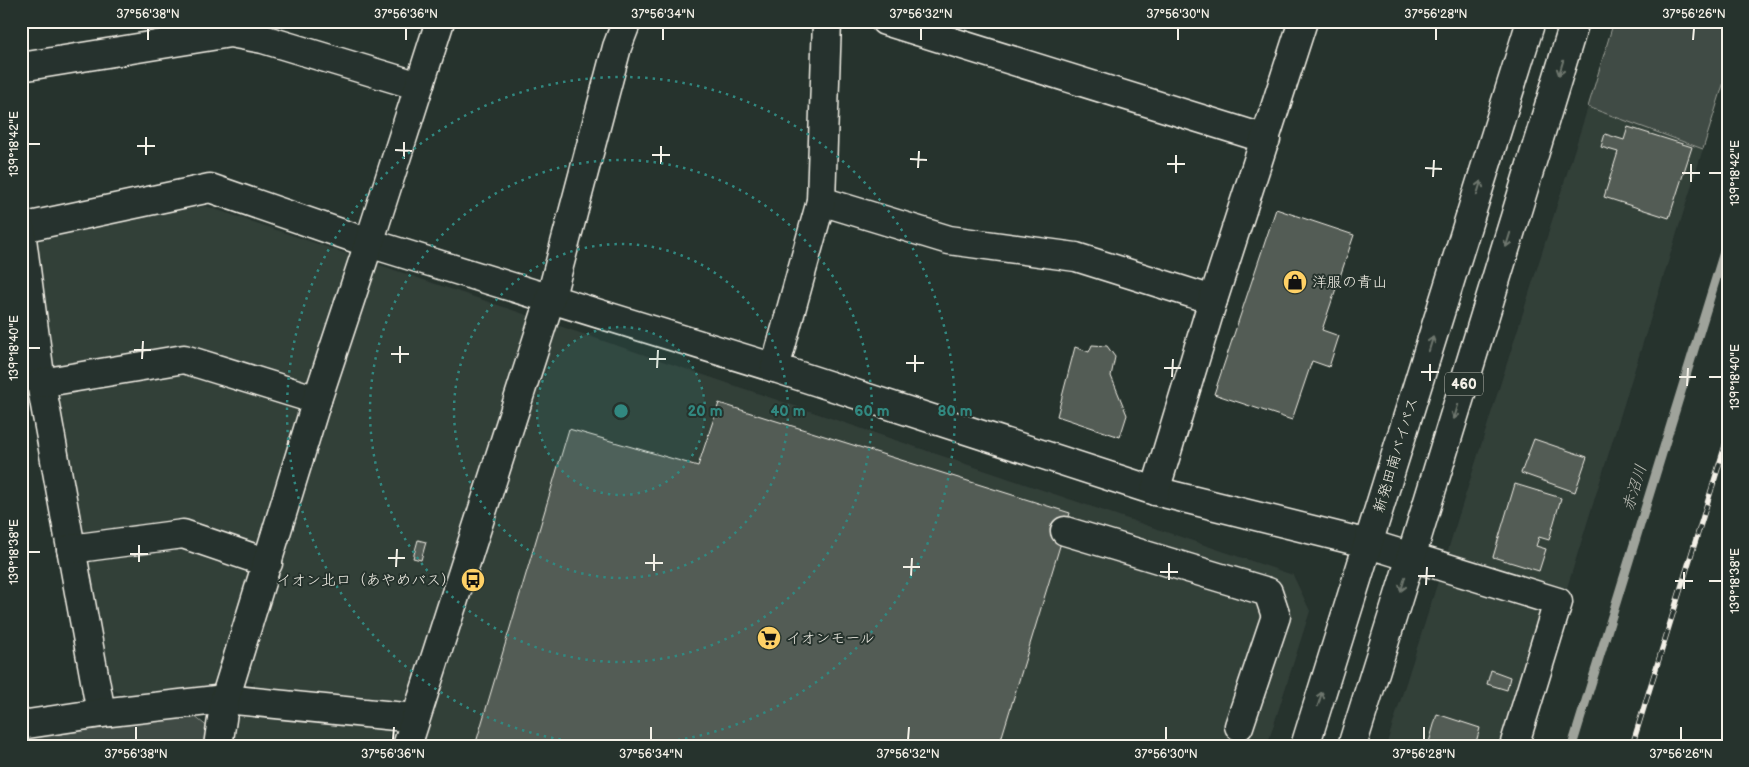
<svg xmlns="http://www.w3.org/2000/svg" width="1749" height="767" viewBox="0 0 1749 767" font-family="'Balsamiq Sans','Klee One',sans-serif">
<style>
.built{fill:#333f39}
.green{fill:#414b45;stroke:#9a9e96}
.lines{fill:none;stroke-linecap:round;stroke-linejoin:round}
.stream{stroke:#9fa39b;stroke-width:9}
.building{fill:#525c55;stroke:#f4f1e8}
.minor-casing{stroke:#f4f1e8;stroke-width:31}
.highway-casing{stroke:#f4f1e8;stroke-width:31}
.minor{stroke:#26332d;stroke-width:28}
.highway{stroke:#26332d;stroke-width:28}
.rail-casing{stroke:#f4f1e8;stroke-width:5.5}
.rail{stroke:#26332d;stroke-width:4;stroke-dasharray:11;stroke-linecap:butt}
.oneway{stroke:#6e766e}
.ticks{fill:none;stroke:#f4f1e8;stroke-width:2}
.ring{fill:none;stroke:#318880;stroke-width:2.5;stroke-dasharray:2.5 5}
.labels{text-anchor:middle;dominant-baseline:central;stroke-width:4;stroke-linejoin:round;paint-order:stroke}
.shield{fill:#26332d;stroke:#b6b8b0;stroke-width:1}
.shield-label{font-size:14px;font-weight:bold;fill:#f4f1e8}
.poi-label{font-size:15px;fill:#f4f1e8;stroke:#26332d;text-anchor:start}
.street-label{font-size:15px;fill:#f4f1e8;stroke:#26332d}
.water-label{font-size:16px;font-style:italic;fill:#bcbdb5;stroke:#26332d}
.centre{fill:#318880;stroke:#26332d;stroke-width:2.5}
.ring-label{font-size:15px;text-anchor:middle;font-weight:bold;fill:#318880;stroke:#26332d;stroke-width:4;stroke-linejoin:round;paint-order:stroke}
.neatline{fill:none;stroke:#f4f1e8;stroke-width:2}
.ticks-label{font-size:12px;text-anchor:middle;fill:#f4f1e8}
</style>
<rect width="100%" height="100%" fill="#26332d"/>
<filter id="ink" filterUnits="userSpaceOnUse"><feTurbulence type="fractalNoise" baseFrequency=".02" numOctaves="2"/><feDisplacementMap in="SourceGraphic" scale="10" xChannelSelector="R" yChannelSelector="G"/><feConvolveMatrix kernelMatrix="1 2 1 2 8 2 1 2 1" color-interpolation-filters="sRGB"/></filter>
<g filter="url(#ink)">
<!-- built -->
<g class="built">
<path d="M1588,107L1703,149L1518,746H1386Z"/>
<path d="M206,206L1293,575L1310,611L1267,746H229L232,726L255,681L124,696L106,684L34,248L43,233Z"/>
</g>
<!-- green -->
<g class="green">
<path d="M1614,21H1728V69L1703,149L1588,107Z"/>
<path d="M194,716L209,728L206,746H21V739Z"/>
</g>
<g class="lines">
<!-- stream -->
<path class="stream" d="M1572,746L1728,239"/>
</g>
<!-- building -->
<g class="building">
<path d="M1628,127L1692,147L1669,218L1604,197L1618,152L1601,147L1605,134L1624,140Z"/>
<path d="M1276,209L1354,235L1322,330L1339,336L1329,367L1312,361L1292,420L1214,394Z"/>
<path d="M1092,345L1107,346L1115,357L1111,376L1127,415L1120,437L1057,416L1075,347L1089,352Z"/>
<path d="M719,403L1070,513L999,746H475L569,429L698,466Z"/>
<path d="M1534,439L1587,457L1575,492L1521,473Z"/>
<path d="M1515,484L1561,498L1549,540L1539,537L1536,546L1546,549L1539,571L1493,557Z"/>
<path d="M418,540L426,542L421,560L413,558Z"/>
<path d="M1491,670L1510,677L1507,690L1487,684Z"/>
<path d="M1437,714L1480,728L1475,746H1428Z"/>
</g>
<g class="lines">
<!-- minor casing -->
<g class="minor-casing">
<g id="minor">
<path d="M885,21L1266,139"/>
<path d="M21,67L230,33L263,39L419,86"/>
<path d="M821,201L949,240L1076,257L1213,300"/>
<path d="M21,228L210,188L369,243L775,368L1155,491L1369,544L1558,602L1514,746"/>
<path d="M21,231L41,383L101,713"/>
<path d="M775,368L821,201L827,21"/>
<path d="M41,383L184,359L317,400"/>
<path d="M1155,491L1213,300L1303,21"/>
<path d="M1065,531L1268,592L1276,616L1239,726"/>
<path d="M71,549L183,534L268,563"/>
<path d="M21,725L101,713L225,699L415,718"/>
<path d="M218,746L225,699L317,400L369,243L440,21"/>
<path d="M407,746L550,300L617,47L627,21"/>
</g>
</g>
<!-- highway casing -->
<g class="highway-casing">
<g id="highway">
<path d="M1305,746L1531,21"/>
<path d="M1352,746L1411,557L1575,21"/>
</g>
</g>
<!-- minor -->
<use href="#minor" class="minor"/>
<!-- highway -->
<use href="#highway" class="highway"/>
<!-- rail casing -->
<g class="rail-casing">
<path id="rail" d="M1632,746L1728,436"/>
</g>
<!-- rail -->
<use href="#rail" class="rail"/>
</g>
<!-- one-way arrows -->
<defs><path id="oneway-shaft" d="M-6 0H5M1.5-3L5.5 0L1.5 3" fill="none" stroke-width="1.6" stroke-linecap="round" stroke-linejoin="round" transform="scale(1.25)"/></defs>
<g class="oneway">
<use href="#oneway-shaft" transform="translate(1561 68) rotate(107)"/>
<use href="#oneway-shaft" transform="translate(1479 188) rotate(-73)"/>
<use href="#oneway-shaft" transform="translate(1508 240) rotate(107)"/>
<use href="#oneway-shaft" transform="translate(1431 344) rotate(-73)"/>
<use href="#oneway-shaft" transform="translate(1456 412) rotate(107)"/>
<use href="#oneway-shaft" transform="translate(1403 584) rotate(107)"/>
<use href="#oneway-shaft" transform="translate(1320 699) rotate(-73)"/>
</g>
</g>
<!-- ticks -->
<path class="ticks" d="M148,40V28M406,40V28M663,40V28M921,40V28M1178,40V28M1436,40V28M1693,40L1694,28M28,144H40M137,146H155M395,150L412,151M146,155V137M652,155H670M404,159V142M910,159L927,160M661,164V146M1167,164H1185M918,168L919,151M1425,168L1442,169M1176,173V155M1682,173H1700M1709,173H1722M1433,177L1434,160M1691,182V164M28,348H40M134,350H151M391,354H409M142,359L143,341M649,359H666M400,363V346M906,363H924M657,368L658,350M1164,368H1181M915,372V355M1421,372H1439M1172,377L1173,359M1679,377H1696M1709,377H1722M1430,381V364M1687,386L1688,368M28,552H40M130,554H148M388,558H405M139,562V545M645,563H663M396,567L397,549M903,567H920M654,571V554M1160,572H1178M911,576L912,558M1418,576H1435M1169,580V563M1675,581H1693M1709,581H1722M1426,585L1427,567M1684,589V572M136,740V727M393,740L394,727M651,740V727M908,740L909,727M1166,740V727M1424,740V727M1681,740V727"/>
<!-- distance rings -->
<circle cx="621" cy="411" r="84" fill="#318880" fill-opacity=".12"/>
<g class="ring">
<circle cx="621" cy="411" r="84"/>
<circle cx="621" cy="411" r="167"/>
<circle cx="621" cy="411" r="251"/>
<circle cx="621" cy="411" r="334"/>
</g>
<!-- icons -->
<defs>
<g id="shop-disc" transform="scale(1.25)"><circle r="9.5" fill="#ffd166" stroke="#26332d"/><path d="M-5-2.5h2.3a2.7 3.5 0 0 1 5.4 0H5L5.5 6h-11ZM-1.5-2.5h3a1.5 2.3 0 0 0-3 0Z" fill="#111"/></g>
<g id="bus-disc" transform="scale(1.25)"><circle r="9.5" fill="#ffd166" stroke="#26332d"/><path d="M-5-6H5V4H4V6H2V4H-2V6H-4V4H-5ZM-3.5-4V0h7V-4ZM-3.5 1.2v1.5H-2V1.2ZM2 1.2v1.5H3.5V1.2Z" fill="#111"/></g>
<g id="supermarket-disc" transform="scale(1.25)"><circle r="9.5" fill="#ffd166" stroke="#26332d"/><path d="M-6-5.5h2.5l.6 2H6L4.5 2H-2.5L-4.4-4H-6ZM-1.5 3.2a1.3 1.3 0 1 0 .1 0ZM3 3.2a1.3 1.3 0 1 0 .1 0Z" fill="#111"/></g>
</defs>
<g fill-rule="evenodd">
<use href="#shop-disc" x="1295" y="282"/>
<use href="#bus-disc" x="473" y="580"/>
<use href="#supermarket-disc" x="769" y="638"/>
</g>
<g class="labels">
<!-- shield labels -->
<rect class="shield" x="1445" y="372.5" width="38" height="23" rx="4"/>
<g class="shield-label">
<text x="1464" y="384">460</text>
</g>
<!-- poi labels -->
<g class="poi-label">
<text x="1312" y="282">洋服の青山</text>
<text x="456" y="580" text-anchor="end">イオン北口（あやめバス）</text>
<text x="786" y="638">イオンモール</text>
</g>
<!-- street labels -->
<g class="street-label">
<text transform="translate(1396 455) rotate(-73)">新発田南バイパス</text>
</g>
<!-- water labels -->
<g class="water-label">
<text transform="translate(1635 488) rotate(-73)">赤沼川</text>
</g>
</g>
<circle cx="621" cy="411" r="8" class="centre"/>
<g class="ring-label">
<text x="705" y="416">20 m</text>
<text x="788" y="416">40 m</text>
<text x="872" y="416">60 m</text>
<text x="955" y="416">80 m</text>
</g>
<!-- margin -->
<rect width="1749" height="767" fill="none" stroke="#26332d" stroke-width="55"/>
<rect x="28" y="28" width="1694" height="712" class="neatline"/>
<g class="ticks-label">
<text x="148" y="18">37°56'38"N</text>
<text x="406" y="18">37°56'36"N</text>
<text x="663" y="18">37°56'34"N</text>
<text x="921" y="18">37°56'32"N</text>
<text x="1178" y="18">37°56'30"N</text>
<text x="1436" y="18">37°56'28"N</text>
<text x="1694" y="18">37°56'26"N</text>
<text transform="translate(14 144) rotate(-90)" y="4">139°18'42"E</text>
<text transform="translate(1735 173) rotate(-90)" y="4">139°18'42"E</text>
<text transform="translate(14 348) rotate(-90)" y="4">139°18'40"E</text>
<text transform="translate(1735 377) rotate(-90)" y="4">139°18'40"E</text>
<text transform="translate(14 552) rotate(-90)" y="4">139°18'38"E</text>
<text transform="translate(1735 581) rotate(-90)" y="4">139°18'38"E</text>
<text x="136" y="758">37°56'38"N</text>
<text x="393" y="758">37°56'36"N</text>
<text x="651" y="758">37°56'34"N</text>
<text x="908" y="758">37°56'32"N</text>
<text x="1166" y="758">37°56'30"N</text>
<text x="1424" y="758">37°56'28"N</text>
<text x="1681" y="758">37°56'26"N</text>
</g>
</svg>
